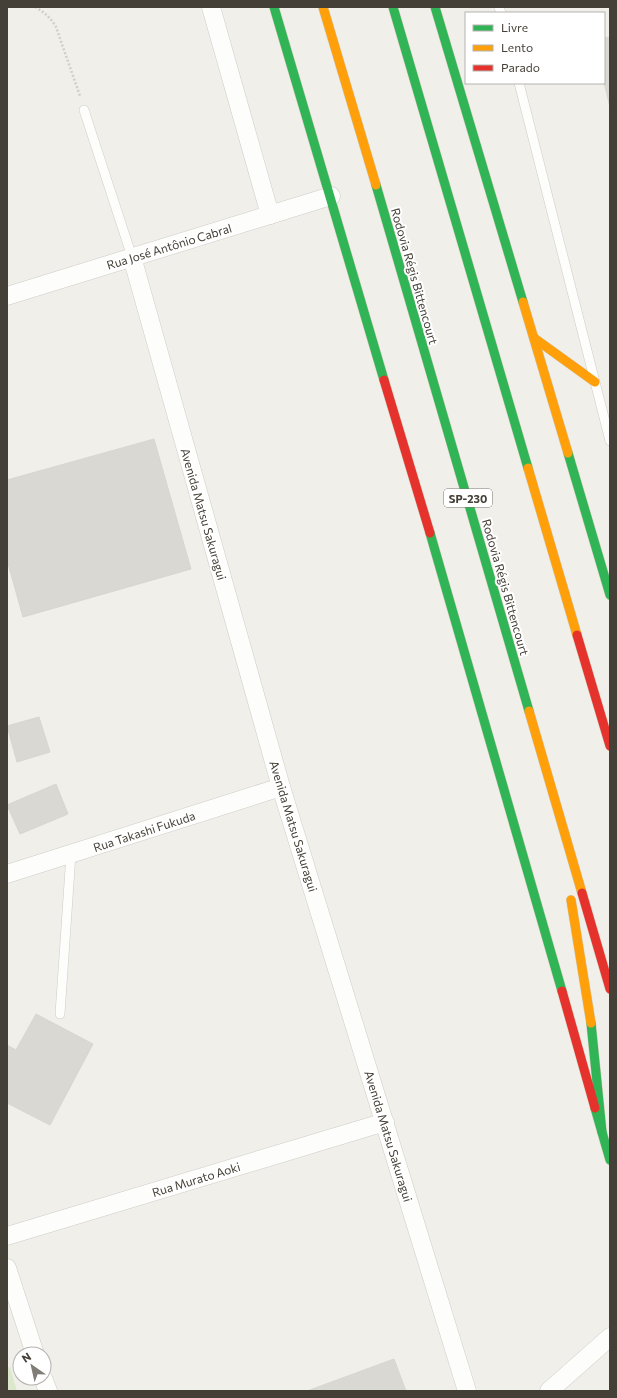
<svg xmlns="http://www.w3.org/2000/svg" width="617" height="1398" viewBox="0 0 617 1398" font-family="Commissioner,sans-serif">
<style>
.green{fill:#dce8cc}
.building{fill:#d9d8d3;stroke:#d8d6d0}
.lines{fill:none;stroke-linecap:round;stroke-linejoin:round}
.lane-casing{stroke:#ceccc8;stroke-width:10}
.street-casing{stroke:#ceccc8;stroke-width:19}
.fast-casing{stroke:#d1cbba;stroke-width:10}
.slow-casing{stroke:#d1cbba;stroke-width:10}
.jam-casing{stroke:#d1cbba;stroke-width:10}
.path{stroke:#d1cecb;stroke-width:2.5;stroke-dasharray:2 2;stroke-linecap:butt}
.lane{stroke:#fdfdfc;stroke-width:9}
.street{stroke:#fdfdfc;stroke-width:18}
.fast{stroke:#30b455;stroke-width:9}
.slow{stroke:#ff9f0a;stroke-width:9}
.jam{stroke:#e5322d;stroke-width:9}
.labels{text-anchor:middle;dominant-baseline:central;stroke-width:4;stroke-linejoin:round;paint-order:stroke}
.shield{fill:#fff;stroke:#7d7973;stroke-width:1}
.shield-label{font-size:11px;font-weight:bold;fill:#454037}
.street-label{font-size:12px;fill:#454037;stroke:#fff}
</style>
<rect width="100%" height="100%" fill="#f0efea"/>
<!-- green -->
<path class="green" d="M10,1367L17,1391H7V1368Z"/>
<!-- building -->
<g class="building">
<path d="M610,37V107L604,83V38Z"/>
<path d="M154,439L191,569L23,617L7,560V480Z"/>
<path d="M39,717L50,752L17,762L7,726Z"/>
<path d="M56,784L68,814L20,834L7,805Z"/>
<path d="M36,1014L93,1044L50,1125L7,1103V1045L16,1050Z"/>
<path d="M394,1359L406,1391H307Z"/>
</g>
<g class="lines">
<!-- lane casing -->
<g class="lane-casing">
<g id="lane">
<path d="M499,7L501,13"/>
<path d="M519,83L610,441"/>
<path d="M84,110L132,257"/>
<path d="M60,1014L71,854"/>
</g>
</g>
<!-- street casing -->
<g class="street-casing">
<g id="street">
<path d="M211,7L270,215"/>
<path d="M132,257L281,787L467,1391"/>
<path d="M7,296L331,196"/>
<path d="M7,874L281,787"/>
<path d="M7,1236L385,1122"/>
<path d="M7,1268L35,1354"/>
<path d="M43,1378L48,1391"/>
<path d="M549,1391L610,1337"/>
</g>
</g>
<!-- fast casing -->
<g class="fast-casing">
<g id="fast">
<path d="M274,7L384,380"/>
<path d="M393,7L528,468"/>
<path d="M435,7L523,302"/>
<path d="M376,185L529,711"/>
<path d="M568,453L610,595"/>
<path d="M430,533L562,991"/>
<path d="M591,1023L602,1132"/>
<path d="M595,1108L610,1160"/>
</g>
</g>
<!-- slow casing -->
<g class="slow-casing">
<g id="slow">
<path d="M323,7L376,185"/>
<path d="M523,302L568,453"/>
<path d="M534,338L595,382"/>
<path d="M528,468L577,635"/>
<path d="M529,711L582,893"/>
<path d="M571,900L591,1023"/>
</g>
</g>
<!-- jam casing -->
<g class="jam-casing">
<g id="jam">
<path d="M384,380L430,533"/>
<path d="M577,635L610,746"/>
<path d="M582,893L610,989"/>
<path d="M562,991L595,1108"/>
</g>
</g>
<!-- path -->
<path class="path" d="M35,7C44,12 51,18 56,27L80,96"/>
<!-- lane -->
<use href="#lane" class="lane"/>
<!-- street -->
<use href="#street" class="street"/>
<!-- fast -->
<use href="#fast" class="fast"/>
<!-- slow -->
<use href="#slow" class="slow"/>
<!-- jam -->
<use href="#jam" class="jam"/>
</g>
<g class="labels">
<!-- shield labels -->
<rect class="shield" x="444" y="489" width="48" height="18" rx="3"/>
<g class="shield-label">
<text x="468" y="498">SP-230</text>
</g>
<!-- street labels -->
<g class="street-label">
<text transform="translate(169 246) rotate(-17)">Rua José Antônio Cabral</text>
<text transform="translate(415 276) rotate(74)">Rodovia Régis Bittencourt</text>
<text transform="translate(204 514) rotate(74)">Avenida Matsu Sakuragui</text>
<text transform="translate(506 587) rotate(74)">Rodovia Régis Bittencourt</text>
<text transform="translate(294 826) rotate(73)">Avenida Matsu Sakuragui</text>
<text transform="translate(144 831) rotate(-18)">Rua Takashi Fukuda</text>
<text transform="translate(389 1136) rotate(73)">Avenida Matsu Sakuragui</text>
<text transform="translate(196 1179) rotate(-17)">Rua Murato Aoki</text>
</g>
</g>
<!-- border -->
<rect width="617" height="1398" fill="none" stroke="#454037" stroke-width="16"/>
<!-- legend -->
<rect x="465" y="12" width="140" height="72" fill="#ffffff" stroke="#b5b3af"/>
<rect x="473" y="25" width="20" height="6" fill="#30b455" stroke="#b5b3af"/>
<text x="501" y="32" font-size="12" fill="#454037">Livre</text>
<rect x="473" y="45" width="20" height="6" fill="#ff9f0a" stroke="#b5b3af"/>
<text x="501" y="52" font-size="12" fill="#454037">Lento</text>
<rect x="473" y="65" width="20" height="6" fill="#e5322d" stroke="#b5b3af"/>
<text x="501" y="72" font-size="12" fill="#454037">Parado</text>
<!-- north arrow -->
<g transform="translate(32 1366) rotate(326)"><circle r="19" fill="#ffffff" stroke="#b5b3af"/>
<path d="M0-3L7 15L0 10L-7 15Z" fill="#817d76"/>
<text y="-6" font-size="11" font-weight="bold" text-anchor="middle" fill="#454037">N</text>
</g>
</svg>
